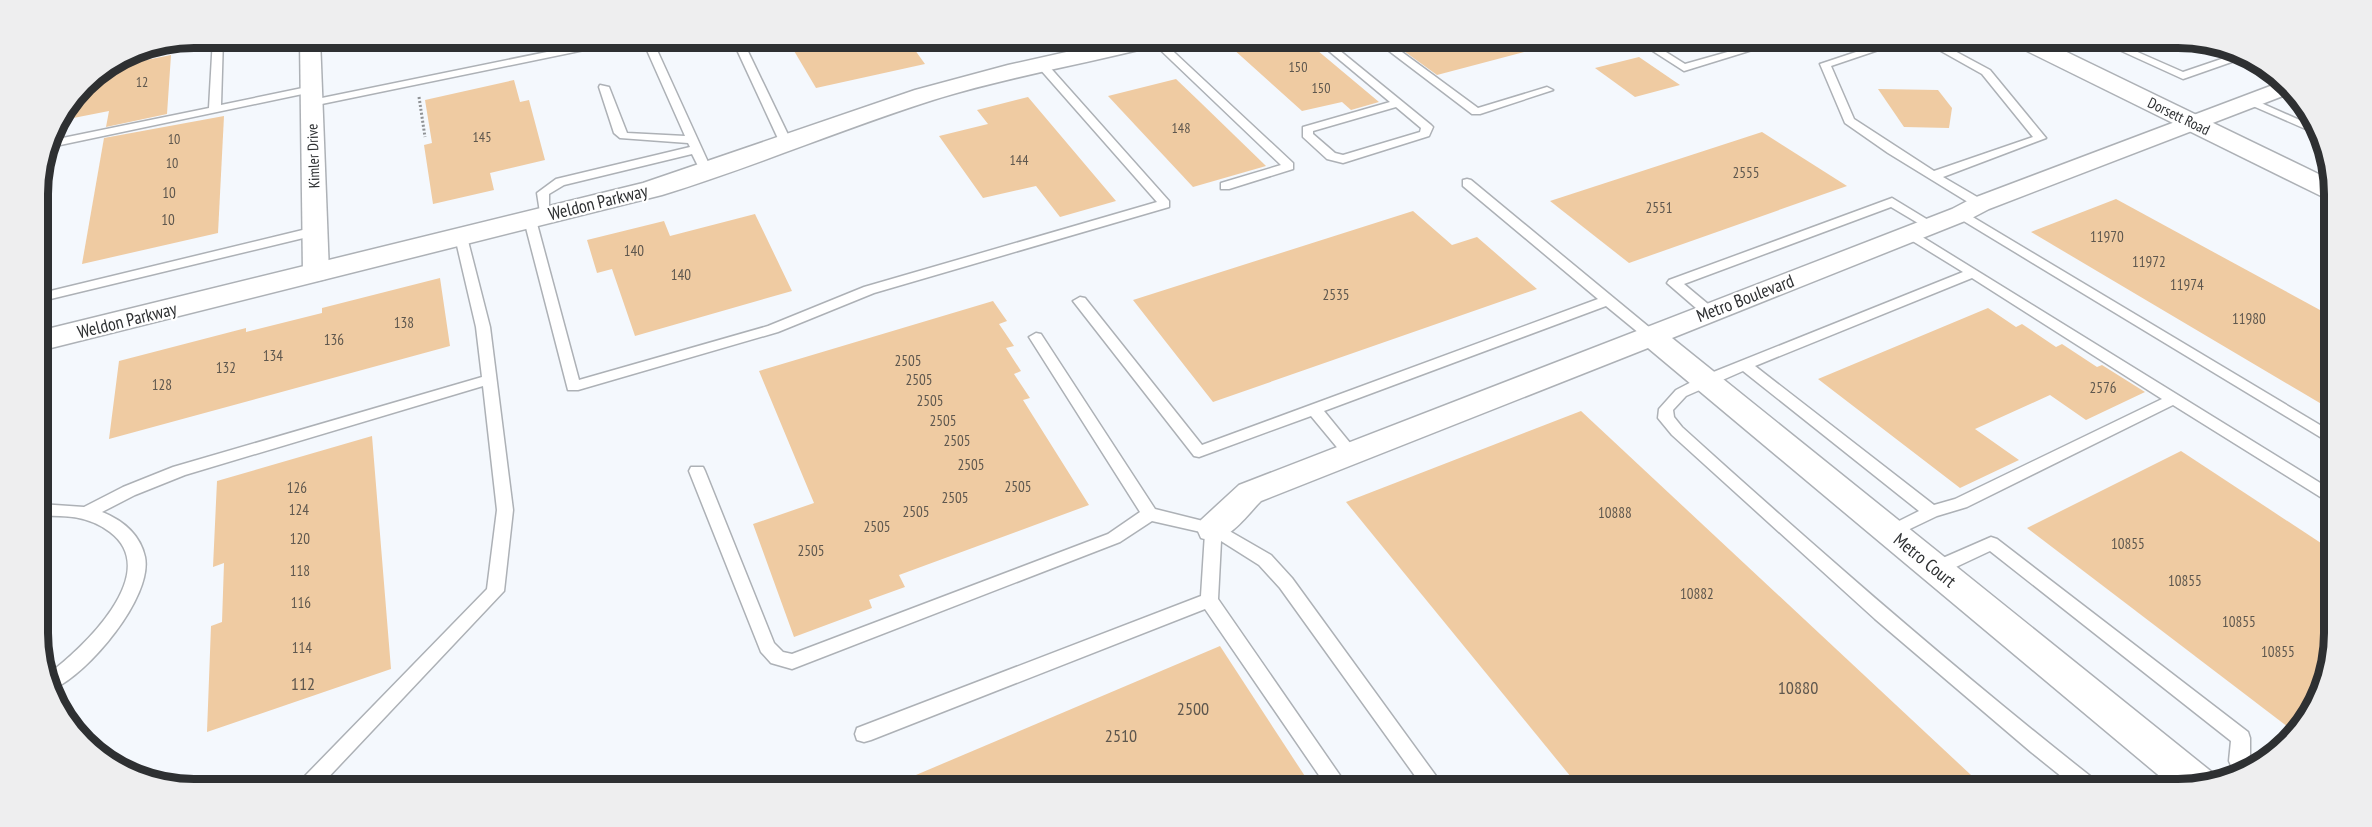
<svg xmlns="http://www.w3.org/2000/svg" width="2372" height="827" viewBox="0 0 2372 827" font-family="'PT Sans Narrow',sans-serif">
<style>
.building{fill:#efcba2}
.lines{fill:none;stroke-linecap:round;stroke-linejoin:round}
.service-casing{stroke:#adb1b6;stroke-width:3}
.minor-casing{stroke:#adb1b6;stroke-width:3}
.tertiary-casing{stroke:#adb1b6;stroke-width:3}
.secondary-casing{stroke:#adb1b6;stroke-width:3}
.path{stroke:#8f9295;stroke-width:3;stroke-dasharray:2 2;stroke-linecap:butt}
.service{fill:#fff;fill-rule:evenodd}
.minor{fill:#fff;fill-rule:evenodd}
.tertiary{fill:#fff;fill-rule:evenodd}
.secondary{fill:#fff;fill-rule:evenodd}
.labels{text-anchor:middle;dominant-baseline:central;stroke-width:4.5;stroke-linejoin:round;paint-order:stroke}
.far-number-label{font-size:14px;fill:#5e574e}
.far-street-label{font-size:15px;fill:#2e3032;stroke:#fff}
.number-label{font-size:15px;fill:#5e574e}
.street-label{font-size:18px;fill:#2e3032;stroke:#fff}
.near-number-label{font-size:18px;fill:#5e574e}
.rim{fill:none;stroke:#2e3032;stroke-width:8}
</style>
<rect width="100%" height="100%" fill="#f4f8fd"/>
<!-- building -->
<g class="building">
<path d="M787,39H907L925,64L816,88Z"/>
<path d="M1262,40L1271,47L1305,40L1379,102L1351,110L1342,102L1302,111L1232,48Z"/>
<path d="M1390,41H1534L1535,49L1437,75Z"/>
<path d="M171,55L167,114L106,127L109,111L58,121L84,83L107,68Z"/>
<path d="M1639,57L1680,85L1635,97L1595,68Z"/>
<path d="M1176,79L1200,102L1266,166L1193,187L1108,96Z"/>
<path d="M514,80L520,102L529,100L545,160L490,173L494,190L433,204L424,145L432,143L425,100Z"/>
<path d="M1878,89L1938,90L1952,108L1949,128L1904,127Z"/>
<path d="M1028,97L1116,201L1060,217L1036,186L983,198L939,136L988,124L977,110Z"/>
<path d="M224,116L218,233L82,264L104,138Z"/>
<path d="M1762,132L1847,186L1629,263L1550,201Z"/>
<path d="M2116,199L2331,316L2330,409L2031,232Z"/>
<path d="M1413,211L1452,245L1477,237L1537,289L1213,402L1133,300Z"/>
<path d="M755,214L792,291L635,336L612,269L597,273L587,240L664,221L670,236Z"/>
<path d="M440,278L450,346L109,439L119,361L246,328V332L322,313V308Z"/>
<path d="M993,301L1007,321L999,324L1014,346L1006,348L1021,371L1014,374L1030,398L1023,400L1089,505L899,575L905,587L869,600L872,608L794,637L753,524L814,503L759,371Z"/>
<path d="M1988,308L2016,327L2022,324L2056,347L2062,344L2097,367L2102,365L2145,392L2086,420L2050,395L1975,429L2019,460L1960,488L1818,379Z"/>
<path d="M1581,411L1986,789L1580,788L1346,502Z"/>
<path d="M372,436L391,669L207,732L211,626L222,622L224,563L213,567L217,481Z"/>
<path d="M2181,451L2330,549L2329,674L2308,720L2296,733L2027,528Z"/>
<path d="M1220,646L1312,787L890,786Z"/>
</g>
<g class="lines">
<!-- service casing -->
<g class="service-casing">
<g id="service">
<path d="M213,38H223L221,105L312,86L318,89L312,92L46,148L48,141L209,108Z"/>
<path d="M610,39H628L623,42L312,106L306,103L312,100Z"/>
<path d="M642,39H652L713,173L707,177L703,176L692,154L564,185L549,194V219H541L537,193L556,179L690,147L688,143L620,138L614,133L599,87L600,85L609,87L627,133L685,136Z"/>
<path d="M732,39H742L793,145L791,147L787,149L781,145Z"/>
<path d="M1150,40H1161L1293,163V169L1229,189H1221V183L1281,165Z"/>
<path d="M1317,41H1328L1431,125L1433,127L1429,136L1343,163L1327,159L1303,137V127L1390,102ZM1396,107L1421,128L1420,132L1343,155L1335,153L1313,134V131Z"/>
<path d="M1376,41H1387L1478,108L1547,87L1553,90L1480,114H1472Z"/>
<path d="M1654,41H1671L1658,47L1685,64L1763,42H1778L1684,71L1645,46Z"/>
<path d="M1886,42H1902L1831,66L1854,119L1934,171L2033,137L1982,74L1925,42H1938L1990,70L2046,138L1943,177L1984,201V207H1976L1888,153L1845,123L1820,64Z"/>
<path d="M2104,43H2117L2183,72L2236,54L2243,58L2183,79Z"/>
<path d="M1043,63L1047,64L1169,201V207L874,293L778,332L578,390H568L524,220L526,217L530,216L536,220L579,380L768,326L864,287L1157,202L1039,68L1038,66Z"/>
<path d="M2250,98L2313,126L2317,134L2246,103L2244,101Z"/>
<path d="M1467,179L1471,180L1655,332L1657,335L1655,338H1645L1606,306L1324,411L1355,449L1358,453L1355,457H1345L1311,416L1199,457L1194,456L1073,301L1080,297L1085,298L1202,445L1598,299L1463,186V180Z"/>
<path d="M1892,198L1938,226L1932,230L1928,229L1891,207L1684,284L1714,309L1716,312L1714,315H1704L1667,283L1669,280Z"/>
<path d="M1961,210L2330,431V443L1957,217L1955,214Z"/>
<path d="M315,227L321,231L320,234L38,302V294Z"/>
<path d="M1911,230L2330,489V503L2173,405L1967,507L1937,516L1891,538L1885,536L1883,532L1885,528L1919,511L1743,371L1686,396L1673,410L1674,417L1682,427C1818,550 1955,670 2099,783L2102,789H2077L2031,752L1875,619L1672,435L1658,418L1659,409L1676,390L1701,377L1963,272L1906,237L1905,234ZM1972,278L2162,399L1955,499L1934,505L1755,366Z"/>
<path d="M461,233L467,237L490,327L513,510L504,591L322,784H300L303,778L487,589L497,510L483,386L185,475L135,495L102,512C122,520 140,534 145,557C153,597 88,674 53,689L47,675C81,650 164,573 110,532C89,516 65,515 40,516V504L84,507L123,487L173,467L482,377L476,327L455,237Z"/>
<path d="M1036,333L1041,334L1155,509L1219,525L1271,555L1292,578L1444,787H1423L1280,588L1259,565L1221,541L1218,599L1348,787H1327L1205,609L871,740L864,742L857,740L855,734L857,728L1201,596L1205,533L1152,521L1120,542L792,669L771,663L761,652L689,471L691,467H703L705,471L774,643L783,652L792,654L1108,534L1140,512L1029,337Z"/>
<path d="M1991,537L1997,539L2248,732L2250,738V766L2234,772L2229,761L2231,741L1990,551L1941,574L1935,575L1929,574L1927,569L1929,564Z"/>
</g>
</g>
<!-- minor casing -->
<g class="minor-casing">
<g id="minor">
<path d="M300,38H320L329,273L325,279L316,281L307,279L303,273Z"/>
<path d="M2281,82L2296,91L1989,209L1970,219L1672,338L2213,773L2216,779L2188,789H2175L1648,348L1261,501C1244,518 1227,546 1201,538L1197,529L1201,520L1239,485L1952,209L1971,199Z"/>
</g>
</g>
<!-- tertiary casing -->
<g class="tertiary-casing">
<path id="tertiary" d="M1120,40H1162L1159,45C1084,64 1007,77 933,100C842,129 753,167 662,195L39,351V331L643,183L915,90L1008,65Z"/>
</g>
<!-- secondary casing -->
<g class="secondary-casing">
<path id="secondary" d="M2016,42H2046L2331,180V198L2321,196L2019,47Z"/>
</g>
<!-- path -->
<path class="path" d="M419,97L425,137"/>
<!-- service -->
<use href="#service" class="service"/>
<!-- minor -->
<use href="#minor" class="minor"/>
<!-- tertiary -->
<use href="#tertiary" class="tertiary"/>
<!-- secondary -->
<use href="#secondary" class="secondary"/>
</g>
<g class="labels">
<!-- far-number labels -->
<g class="far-number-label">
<text x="1298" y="67">150</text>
<text x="142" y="82">12</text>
<text x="1321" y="88">150</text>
<text x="1181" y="128">148</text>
<text x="482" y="137">145</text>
<text x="174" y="139">10</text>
<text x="1019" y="160">144</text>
<text x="172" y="163">10</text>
</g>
<!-- far-street labels -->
<g class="far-street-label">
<text transform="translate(2179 116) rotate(26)">Dorsett Road</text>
<text transform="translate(313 156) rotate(-92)">Kimler Drive</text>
</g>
<!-- number labels -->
<g class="number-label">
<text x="1746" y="172">2555</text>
<text x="169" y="192">10</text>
<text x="1659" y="207">2551</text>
<text x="168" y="219">10</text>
<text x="2107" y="236">11970</text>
<text x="634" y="250">140</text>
<text x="2149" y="261">11972</text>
<text x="681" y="274">140</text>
<text x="2187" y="284">11974</text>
<text x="1336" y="294">2535</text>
<text x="2249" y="318">11980</text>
<text x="404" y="322">138</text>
<text x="334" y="339">136</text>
<text x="273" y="355">134</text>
<text x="908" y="360">2505</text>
<text x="226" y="367">132</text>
<text x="919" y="379">2505</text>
<text x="162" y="384">128</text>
<text x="2103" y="387">2576</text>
<text x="930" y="400">2505</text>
<text x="943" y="420">2505</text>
<text x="957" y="440">2505</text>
<text x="971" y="464">2505</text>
<text x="1018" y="486">2505</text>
<text x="297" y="487">126</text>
<text x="955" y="497">2505</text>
<text x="299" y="509">124</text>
<text x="916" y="511">2505</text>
<text x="1615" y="512">10888</text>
<text x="877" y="526">2505</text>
<text x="300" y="538">120</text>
<text x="2128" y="543">10855</text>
<text x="811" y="550">2505</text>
<text x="300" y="570">118</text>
<text x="2185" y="580">10855</text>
<text x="1697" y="593">10882</text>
<text x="301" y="602">116</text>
<text x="2239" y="621">10855</text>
<text x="302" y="647">114</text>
<text x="2278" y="651">10855</text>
</g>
<!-- street labels -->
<g class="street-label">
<text transform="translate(598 202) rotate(-14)">Weldon Parkway</text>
<text transform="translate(1745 298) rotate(-21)">Metro Boulevard</text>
<text transform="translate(127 320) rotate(-14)">Weldon Parkway</text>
<text transform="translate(1925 560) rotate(39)">Metro Court</text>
</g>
<!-- near-number labels -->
<g class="near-number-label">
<text x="303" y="683">112</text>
<text x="1798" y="687">10880</text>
<text x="1193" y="708">2500</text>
<text x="1121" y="735">2510</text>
</g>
</g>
<!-- crop -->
<path d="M0 0H2372V827H0ZM194 48H2178A146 146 0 0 1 2324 194V633A146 146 0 0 1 2178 779H194A146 146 0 0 1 48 633V194A146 146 0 0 1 194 48Z" fill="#eeeeef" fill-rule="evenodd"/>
<path class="rim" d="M194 48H2178A146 146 0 0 1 2324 194V633A146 146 0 0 1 2178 779H194A146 146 0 0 1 48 633V194A146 146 0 0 1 194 48Z"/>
</svg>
